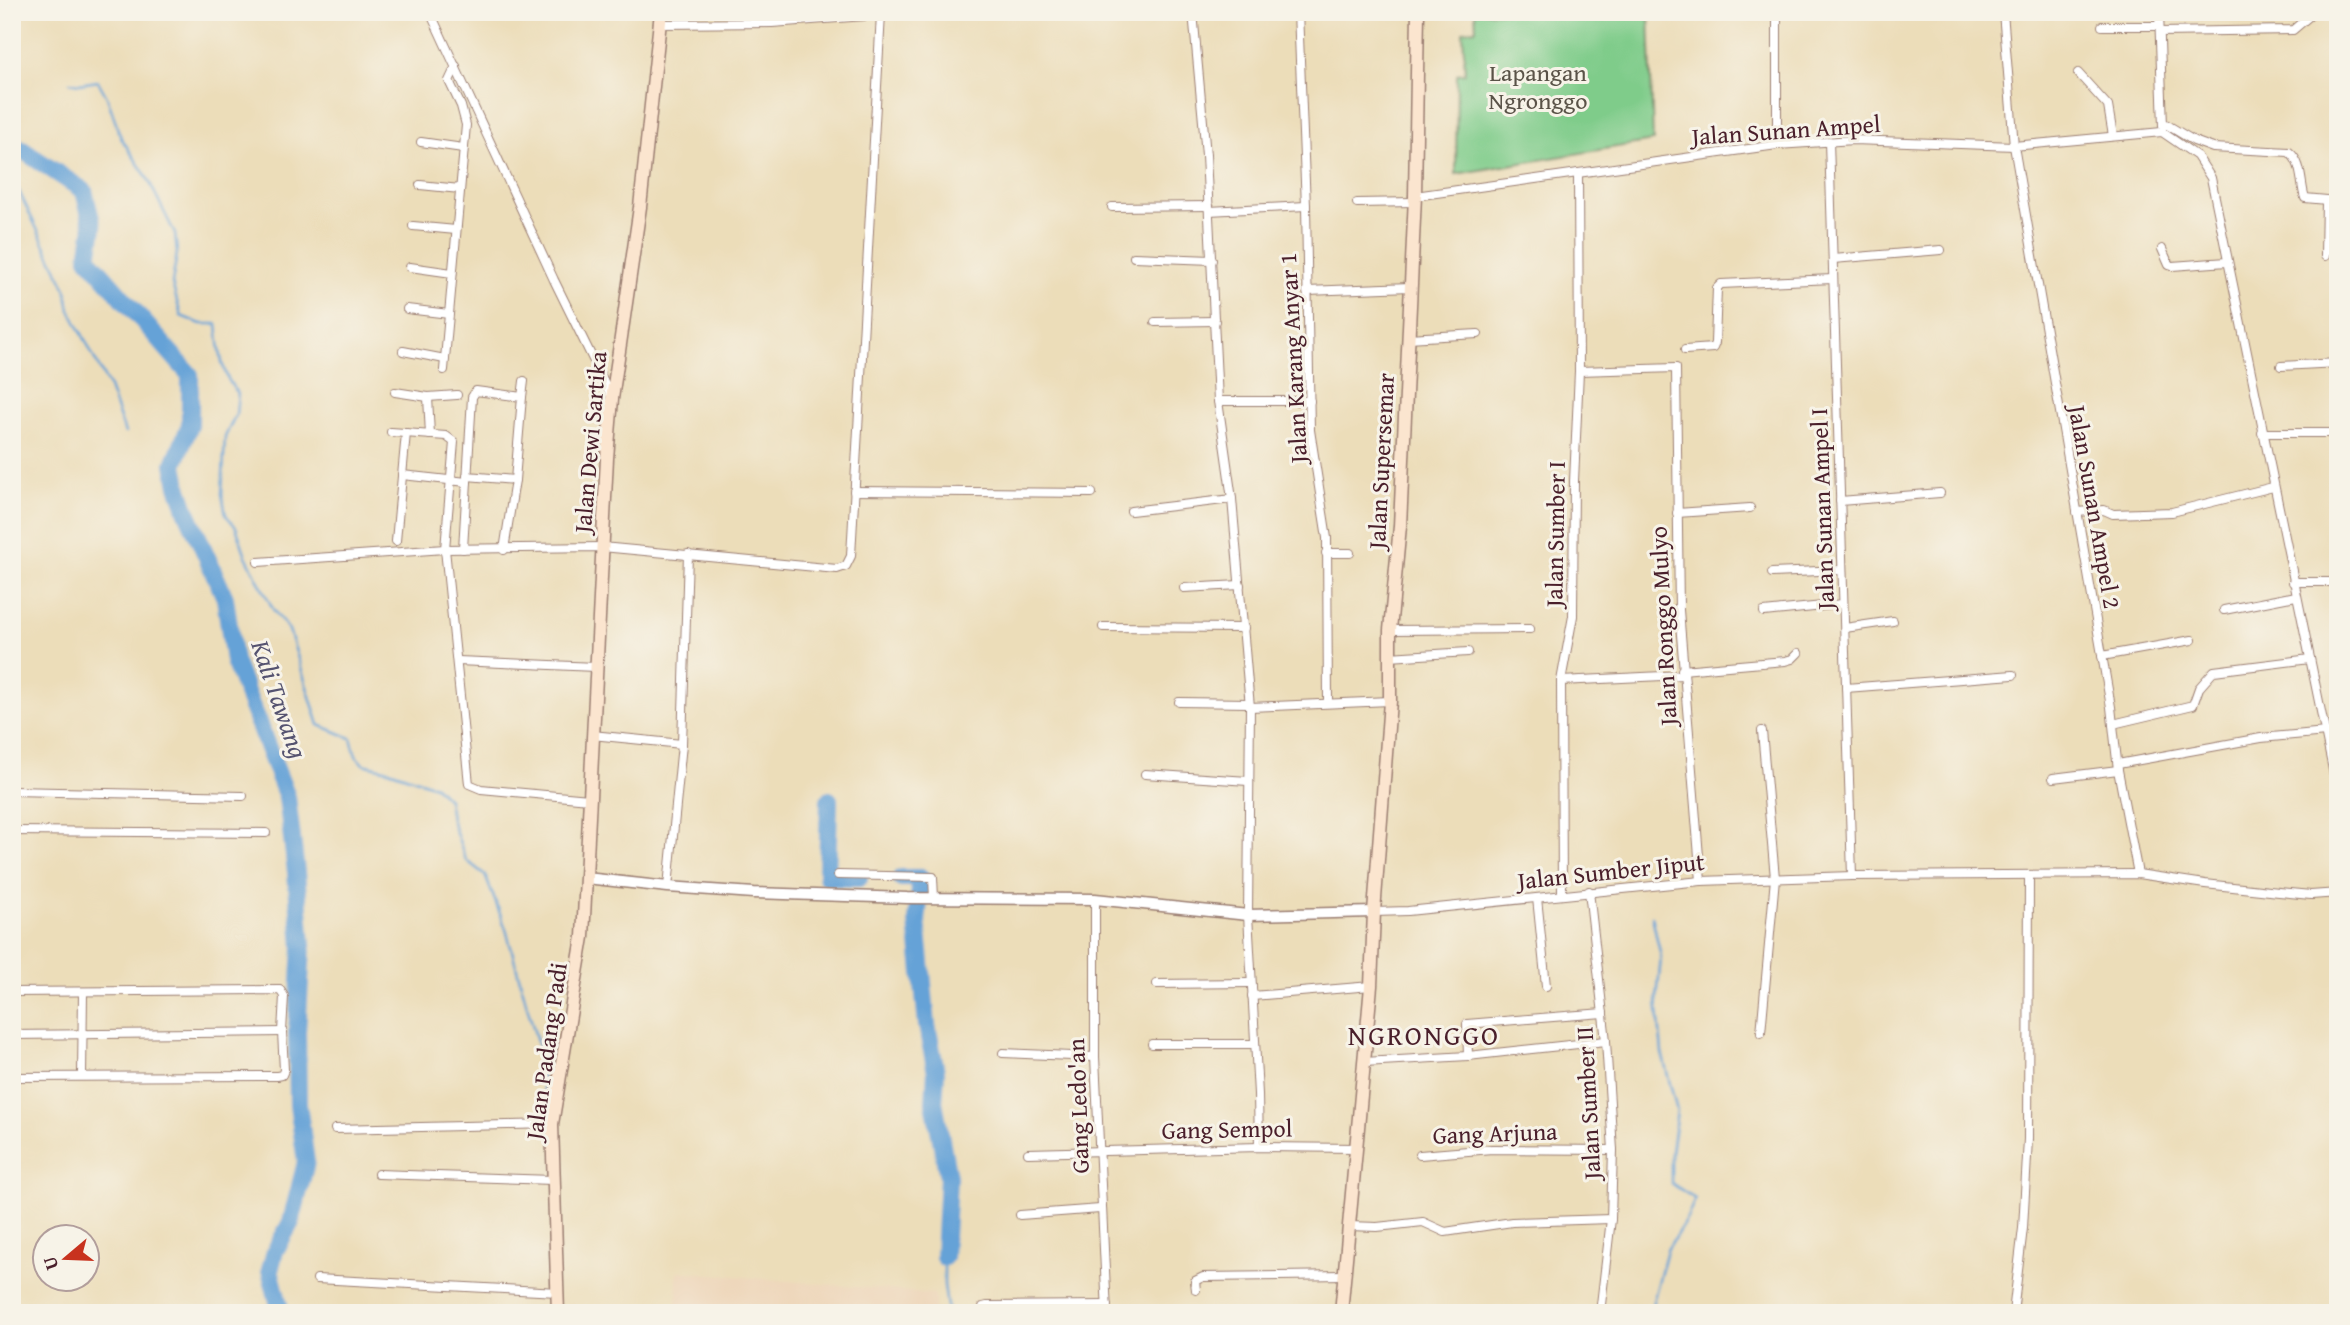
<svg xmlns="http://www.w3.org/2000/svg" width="2350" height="1325" viewBox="0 0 2350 1325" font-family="'Gentium Book Plus',serif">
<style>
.built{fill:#eed7bb}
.green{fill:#7fcc8a;stroke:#64765a;stroke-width:2}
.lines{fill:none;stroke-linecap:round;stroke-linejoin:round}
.stream{stroke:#65a2d7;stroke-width:2.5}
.river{stroke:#65a2d7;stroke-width:18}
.minor-casing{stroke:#9b7e72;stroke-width:10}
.tertiary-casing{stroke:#9b7e72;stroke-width:13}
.secondary-casing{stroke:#9b7e72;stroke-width:15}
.minor{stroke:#fff;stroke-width:8}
.tertiary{stroke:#fff;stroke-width:10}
.secondary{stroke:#fbe5cf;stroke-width:12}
.labels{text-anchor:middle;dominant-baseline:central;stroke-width:6;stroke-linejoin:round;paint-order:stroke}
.park-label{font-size:24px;fill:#5a5348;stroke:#f7f3e8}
.street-label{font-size:24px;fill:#4a1f2b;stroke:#f7f3e8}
.water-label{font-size:26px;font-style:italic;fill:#555370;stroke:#f7f3e8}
.quarter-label{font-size:28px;letter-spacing:2px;fill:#4a1f2b;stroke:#f7f3e8}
</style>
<rect width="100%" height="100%" fill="#f7f3e8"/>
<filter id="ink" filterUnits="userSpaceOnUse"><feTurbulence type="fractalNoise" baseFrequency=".0143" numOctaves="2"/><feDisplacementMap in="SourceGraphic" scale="14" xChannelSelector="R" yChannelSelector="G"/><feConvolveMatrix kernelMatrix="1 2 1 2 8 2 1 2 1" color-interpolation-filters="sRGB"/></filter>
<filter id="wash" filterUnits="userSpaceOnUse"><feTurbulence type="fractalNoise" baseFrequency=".00686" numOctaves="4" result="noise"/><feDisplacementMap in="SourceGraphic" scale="28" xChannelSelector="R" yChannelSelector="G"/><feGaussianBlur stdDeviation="1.57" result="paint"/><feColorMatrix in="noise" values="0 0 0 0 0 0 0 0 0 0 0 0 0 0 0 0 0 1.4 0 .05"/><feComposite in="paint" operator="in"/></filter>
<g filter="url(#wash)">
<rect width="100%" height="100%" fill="#ecddb9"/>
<!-- built -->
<path class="built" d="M677,1271L935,1294V1313H676Z"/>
<!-- green -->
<path class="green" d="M1475,12H1649L1653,141L1456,174L1457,74L1465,73L1463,31L1476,29Z"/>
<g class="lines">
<!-- stream -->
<g class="stream">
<path d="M70,82L79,84L98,81L107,97L121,138L147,177L175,234L177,253L172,283L181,316L201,324H217C220,351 220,373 238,394L236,414L225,437L222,494L226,515L236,527L246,556L274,611L289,630L319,725L351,738L356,756L363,764L389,770L435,786L448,799L451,819L466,860L485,875L506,929L539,1049L544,1096"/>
<path d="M12,177L66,289L70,310L108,385L125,433"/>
<path d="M944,1257V1285L948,1313"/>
<path d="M1650,1313L1667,1250L1687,1218L1695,1199L1671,1183V1152L1677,1111L1662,1053L1657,999L1661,957L1652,916"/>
</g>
<!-- river -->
<g class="river">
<path d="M12,143L84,191L93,227L88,258L190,375V425L174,464L178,486L187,512L225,598L234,661L287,797L296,872L302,946L297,1033L298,1104L306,1162L291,1222L275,1251L270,1270L281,1313"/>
<path d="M829,800L827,877L859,878"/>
<path d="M901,878H921L917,921L927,1025L936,1072L934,1102L948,1177L944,1257"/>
</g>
</g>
</g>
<g filter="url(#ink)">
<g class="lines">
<!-- minor casing -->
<g class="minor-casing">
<g id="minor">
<path d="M430,12L554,280L611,396"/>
<path d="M1193,12L1206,155L1218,401L1232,499L1250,707L1248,915L1258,1094L1259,1147"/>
<path d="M1298,12L1306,206L1310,430L1327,538L1328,702"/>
<path d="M1777,12V145"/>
<path d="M2003,12L2014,146L2111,707L2118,770L2138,874"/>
<path d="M2159,12L2163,126"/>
<path d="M659,24L772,23L918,12"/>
<path d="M2102,26H2159"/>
<path d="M2160,32L2293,30L2314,12"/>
<path d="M2078,73L2108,106L2113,136"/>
<path d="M2164,123L2194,141L2213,148L2289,152C2303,163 2300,183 2305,198L2338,201"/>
<path d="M2162,132L2197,156L2211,178L2338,794"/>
<path d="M1829,141L1852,876"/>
<path d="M421,142L463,148"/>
<path d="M420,185L460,189"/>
<path d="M1415,196L1777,145L1854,140L2014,146L2162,132"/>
<path d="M1357,203L1415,202"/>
<path d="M1112,207L1209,206"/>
<path d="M1209,211L1306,206"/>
<path d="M413,226L456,230"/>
<path d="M2162,249L2169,265L2172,266L2227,262"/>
<path d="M2325,256L2326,201"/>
<path d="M1134,257L1212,260"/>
<path d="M1833,259L1941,250"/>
<path d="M410,267L452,273"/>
<path d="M1307,291L1410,287"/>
<path d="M407,309L449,314"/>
<path d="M1155,322L1215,321"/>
<path d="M1408,338L1478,334"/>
<path d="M1685,350L1713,348L1715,343L1717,288L1721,284L1833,279"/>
<path d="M403,351L445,359"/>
<path d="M2281,366L2338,363"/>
<path d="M444,370L466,125L461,106L449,81L456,66"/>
<path d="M1579,371L1676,368L1679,610L1701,881"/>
<path d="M395,392L428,397L457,395"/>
<path d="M428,397L430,435"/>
<path d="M522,397L524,381"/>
<path d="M1218,401H1310"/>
<path d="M391,432L446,436L454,442L445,549L469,784L481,789L589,799"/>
<path d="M2262,433H2338"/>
<path d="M402,475L467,482"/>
<path d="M467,476L515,480"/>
<path d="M854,491L1092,493"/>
<path d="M1840,501L1940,493"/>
<path d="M1131,511L1232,499"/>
<path d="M2077,512L2104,510L2113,514L2172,512L2273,487"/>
<path d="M1677,513L1750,508"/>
<path d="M396,541L406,433"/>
<path d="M463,549L472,397L476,391L522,397L515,480L504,550"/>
<path d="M1326,553H1350"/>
<path d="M258,562L445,549L602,547L837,569L846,566L851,556L881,14"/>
<path d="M1772,573L1842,570"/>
<path d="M2293,582H2338"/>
<path d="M1184,588L1240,585"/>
<path d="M2224,610L2296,596"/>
<path d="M1764,612L1843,604"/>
<path d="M1103,627L1244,628"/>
<path d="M1845,628L1893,621"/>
<path d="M1390,630L1530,629"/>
<path d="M2102,656L2192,640"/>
<path d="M1389,657L1468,652"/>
<path d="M458,661L595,667"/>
<path d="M1682,670L1785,661L1792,659L1798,653"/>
<path d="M1561,681L1683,675"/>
<path d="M1846,688L2013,675"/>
<path d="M1179,702L1249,703"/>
<path d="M1250,707L1390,701"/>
<path d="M2113,724L2193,705L2199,688L2214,671L2310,659"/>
<path d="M592,735L682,744"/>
<path d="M2118,764L2261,738L2326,732"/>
<path d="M1145,774L1248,781"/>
<path d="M2053,778L2118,770"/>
<path d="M12,791L243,796"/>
<path d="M12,831L266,833"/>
<path d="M838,875L933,877L934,898"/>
<path d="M668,887L682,744L688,554"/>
<path d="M1589,891L1606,1041L1613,1150L1611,1219L1600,1313"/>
<path d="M1562,894L1561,681L1573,616L1574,481L1579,371L1578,173"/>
<path d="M1537,898L1546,986"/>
<path d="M1095,899V1057L1107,1313"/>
<path d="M1374,912L1408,911L1701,881L1852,876L2138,874L2205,884L2279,892L2311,895L2338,893"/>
<path d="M1157,984L1250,983"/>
<path d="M12,992L280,990L284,996L282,1032L284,1070L282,1075L277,1076L12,1077"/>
<path d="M1252,996L1371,986"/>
<path d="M1761,1033L1775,878L1762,731"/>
<path d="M12,1035L282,1032"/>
<path d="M1152,1044H1255"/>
<path d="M1003,1053L1095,1057"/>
<path d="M1468,1056L1467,1024L1603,1013"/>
<path d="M1364,1062L1468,1056L1606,1041"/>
<path d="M82,1076L83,992"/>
<path d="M335,1129L552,1124"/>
<path d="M1028,1153L1259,1147L1357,1148"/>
<path d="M1420,1155L1492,1149L1613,1150"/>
<path d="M378,1174L553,1180"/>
<path d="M1020,1215L1100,1209"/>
<path d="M1349,1226L1377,1227L1423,1222L1445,1232L1512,1222L1611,1219"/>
<path d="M317,1279L558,1292"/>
<path d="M1196,1290L1195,1281L1203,1277L1344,1275"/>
<path d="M982,1313L983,1307L987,1306L1107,1305"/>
<path d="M2013,1313L2023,1228L2028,1139L2029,875"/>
</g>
</g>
<!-- tertiary casing -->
<g class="tertiary-casing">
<path id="tertiary" d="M586,878L668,887L754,893L907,898L1095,899L1248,915L1374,912"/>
</g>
<!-- secondary casing -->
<g class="secondary-casing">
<g id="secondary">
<path d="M558,1313L552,1124L583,937L607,458L612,399L640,207L661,12"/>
<path d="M1341,1313L1371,986L1374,912L1390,701V630L1400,526L1415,196L1418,12"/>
</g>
</g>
<!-- minor -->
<use href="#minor" class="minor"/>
<!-- tertiary -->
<use href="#tertiary" class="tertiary"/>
<!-- secondary -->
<use href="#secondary" class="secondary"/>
</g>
</g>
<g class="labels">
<!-- park labels -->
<g class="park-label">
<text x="1538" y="72">Lapangan<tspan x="1538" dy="28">Ngronggo</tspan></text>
</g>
<!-- street labels -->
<g class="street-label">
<text transform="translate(1786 130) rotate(-4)">Jalan Sunan Ampel</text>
<text transform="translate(1293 358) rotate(-93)">Jalan Karang Anyar 1</text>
<text transform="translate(590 442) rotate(-85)">Jalan Dewi Sartika</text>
<text transform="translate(1381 461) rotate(-87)">Jalan Supersemar</text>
<text transform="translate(2095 507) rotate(80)">Jalan Sunan Ampel 2</text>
<text transform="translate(1822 509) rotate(-92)">Jalan Sunan Ampel I</text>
<text transform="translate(1555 534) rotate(-89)">Jalan Sumber I</text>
<text transform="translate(1663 626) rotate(-93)">Jalan Ronggo Mulyo</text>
<text transform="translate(1611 871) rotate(-6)">Jalan Sumber Jiput</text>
<text transform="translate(546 1051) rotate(-82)">Jalan Padang Padi</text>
<text transform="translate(1588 1103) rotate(-93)">Jalan Sumber II</text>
<text transform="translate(1078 1106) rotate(-92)">Gang Ledo'an</text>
<text transform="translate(1227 1129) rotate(-1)">Gang Sempol</text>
<text transform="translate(1495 1133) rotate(-2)">Gang Arjuna</text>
</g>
<!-- water labels -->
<g class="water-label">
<text transform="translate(280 699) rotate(71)">Kali Tawang</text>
</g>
<!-- quarter labels -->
<g class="quarter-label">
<text x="1424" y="1034">NGRONGGO</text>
</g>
</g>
<!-- margin -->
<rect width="2350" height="1325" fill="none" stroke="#f7f3e8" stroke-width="42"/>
<!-- north arrow -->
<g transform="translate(66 1258) rotate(251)"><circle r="33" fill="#f7f3e8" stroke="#b29e9c" stroke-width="2"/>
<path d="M0-5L12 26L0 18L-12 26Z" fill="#c8321e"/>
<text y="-10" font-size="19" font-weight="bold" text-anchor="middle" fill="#4a1f2b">U</text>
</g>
</svg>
